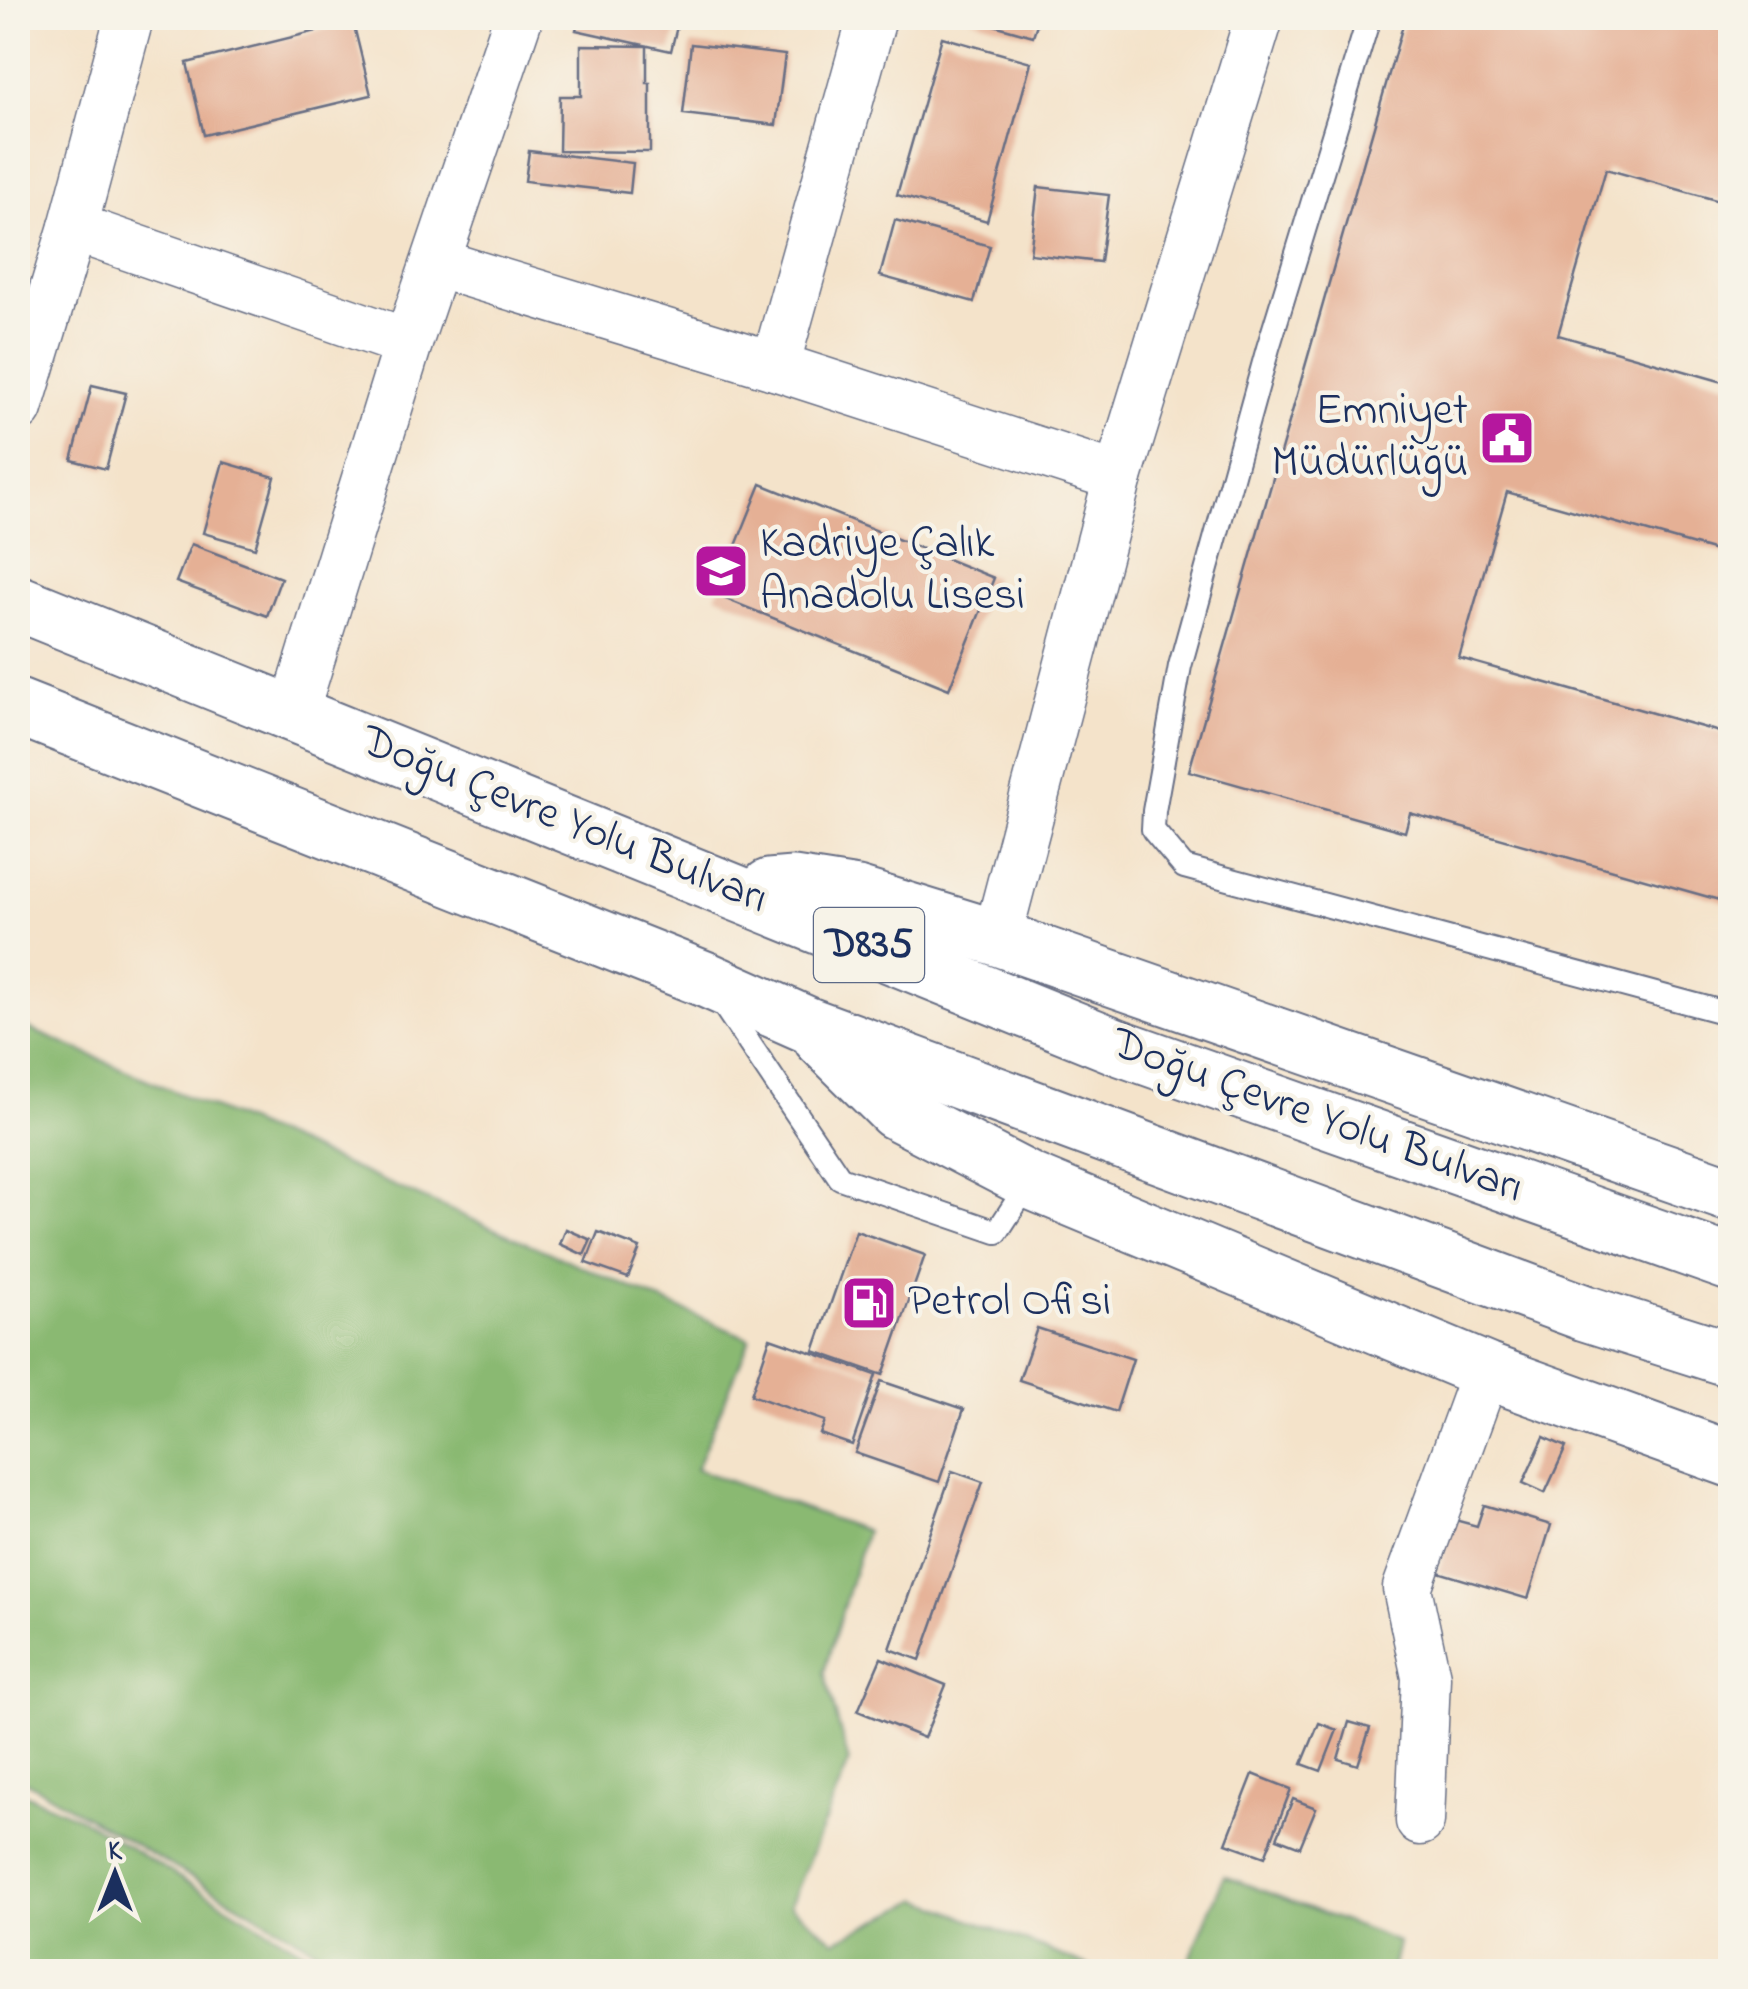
<svg xmlns="http://www.w3.org/2000/svg" width="1748" height="1989" viewBox="0 0 1748 1989" font-family="'Indie Flower',sans-serif">
<style>
.forest{fill:#8ab972;stroke:#527468;stroke-width:2.5}
.building{fill:#e5b095}
.lines{fill:none;stroke-linecap:round;stroke-linejoin:round}
.lane-casing{stroke:#676e84;stroke-width:26}
.street-casing{stroke:#676e84;stroke-width:51}
.highway-casing{stroke:#676e84;stroke-width:59}
.lane{stroke:#fff;stroke-width:22}
.street{stroke:#fff;stroke-width:48}
.highway{stroke:#fff;stroke-width:55}
.labels{text-anchor:middle;dominant-baseline:central;stroke-width:9;stroke-linejoin:round;paint-order:stroke}
.shield{fill:#f7f3e8;stroke:#5d6a87;stroke-width:2.5}
.shield-label{font-size:42px;font-weight:bold;fill:#1b2f5e}
.poi-label{font-size:45px;fill:#1b2f5e;stroke:#f7f3e8;text-anchor:start}
.street-label{font-size:45px;fill:#1b2f5e;stroke:#f7f3e8}
</style>
<rect width="100%" height="100%" fill="#f7f3e8"/>
<filter id="ink" filterUnits="userSpaceOnUse"><feTurbulence type="fractalNoise" baseFrequency=".01" numOctaves="2"/><feDisplacementMap in="SourceGraphic" scale="20" xChannelSelector="R" yChannelSelector="G"/><feConvolveMatrix kernelMatrix="1 2 1 2 8 2 1 2 1" color-interpolation-filters="sRGB"/></filter>
<filter id="wash" filterUnits="userSpaceOnUse"><feTurbulence type="fractalNoise" baseFrequency=".0048" numOctaves="4" result="noise"/><feDisplacementMap in="SourceGraphic" scale="40" xChannelSelector="R" yChannelSelector="G"/><feGaussianBlur stdDeviation="2.25" result="paint"/><feColorMatrix in="noise" values="0 0 0 0 0 0 0 0 0 0 0 0 0 0 0 0 0 1.4 0 .05"/><feComposite in="paint" operator="in"/></filter>
<g filter="url(#wash)">
<rect width="100%" height="100%" fill="#f4e3ca"/>
<!-- forest -->
<g class="forest">
<path d="M18,1024L750,1339L696,1469L866,1531L824,1672L849,1763L790,1905L835,1941L920,1899L1100,1971H354L18,1777Z"/>
<path d="M18,1791L80,1818L337,1971H18Z"/>
<path d="M1224,1876L1398,1942L1392,1971H1185Z"/>
</g>
<g id="blocks">
<!-- building -->
<g class="building">
<path d="M579,18H679L671,51L576,30Z"/>
<path d="M969,18H1039L1033,36Z"/>
<path d="M1405,18H1702L1730,26V204L1606,169L1558,335L1730,384V555L1507,492L1459,658L1730,735V903L1410,813L1405,832L1189,771Z"/>
<path d="M353,22L371,95L204,135L187,63Z"/>
<path d="M942,37L1031,62L987,221L897,195Z"/>
<path d="M691,44L785,55L776,125L683,114Z"/>
<path d="M581,45L647,46V83H650V152L559,151L560,96H581Z"/>
<path d="M529,151L633,163L630,193L525,181Z"/>
<path d="M1038,187L1109,195L1100,262L1030,254Z"/>
<path d="M895,220L990,246L974,302L880,276Z"/>
<path d="M92,385L126,393L106,469L72,460Z"/>
<path d="M223,462L275,477L255,548L203,533Z"/>
<path d="M761,484L994,578L949,689L716,595Z"/>
<path d="M191,544L281,578L267,616L176,582Z"/>
<path d="M566,1229L591,1240L584,1255L560,1244Z"/>
<path d="M856,1231L925,1255L883,1375L814,1351Z"/>
<path d="M598,1232L640,1248L628,1278L586,1263Z"/>
<path d="M1037,1328L1133,1359L1116,1412L1019,1380Z"/>
<path d="M770,1338L876,1375L852,1445L820,1434L825,1421L751,1395Z"/>
<path d="M881,1381L964,1409L939,1482L855,1453Z"/>
<path d="M1544,1437L1566,1447L1545,1493L1523,1483Z"/>
<path d="M952,1471L983,1482L920,1660L890,1649Z"/>
<path d="M1484,1505L1551,1525L1528,1599L1438,1572L1455,1520L1477,1526Z"/>
<path d="M881,1658L946,1685L924,1738L858,1711Z"/>
<path d="M1349,1722L1370,1728L1358,1765L1338,1759Z"/>
<path d="M1319,1723L1337,1730L1321,1771L1302,1764Z"/>
<path d="M1253,1774L1291,1789L1265,1857L1226,1843Z"/>
<path d="M1293,1799L1316,1808L1300,1847L1277,1838Z"/>
</g>
</g>
</g>
<g filter="url(#ink)">
<use href="#blocks" fill-opacity="0" stroke="#676e84" stroke-width="2.5"/>
<g class="lines">
<!-- lane casing -->
<g class="lane-casing">
<g id="lane">
<path d="M1369,18L1268,348L1180,666L1154,811L1153,830L1184,867L1730,1014"/>
<path d="M720,1000L840,1178L997,1232L1030,1181"/>
</g>
</g>
<!-- street casing -->
<g class="street-casing">
<g id="street">
<path d="M73,227L408,343"/>
<path d="M436,263L775,366L1118,477"/>
<path d="M775,366L872,18"/>
<path d="M18,408L73,227L129,18"/>
<path d="M294,712L408,343L518,18"/>
<path d="M997,938L1118,477L1259,18"/>
<path d="M1420,1821L1426,1677L1407,1588L1486,1371"/>
</g>
</g>
<!-- highway casing -->
<g class="highway-casing">
<g id="highway">
<path d="M18,603L1118,1047L1730,1263"/>
<path d="M18,707L707,980L808,1025L1585,1313L1730,1359"/>
<path d="M769,887L793,885L857,895L997,938L1730,1194"/>
<path d="M821,1038L895,1111L1030,1181L1486,1371L1730,1459"/>
</g>
</g>
<!-- lane -->
<use href="#lane" class="lane"/>
<!-- street -->
<use href="#street" class="street"/>
<!-- highway -->
<use href="#highway" class="highway"/>
</g>
</g>
<!-- icons -->
<defs>
<g id="civic-square" transform="scale(2.875)"><rect x="-9" y="-9" width="18" height="18" rx="4" fill="#b5179e" stroke="#f7f3e8"/><path d="M-.6-6.5H3V-4.5H.6V-3L4-1V1h2V6H-6V1h2V-1L-.6-3ZM-1.2 2.5V6h2.4V2.5Z" fill="#fff"/></g>
<g id="school-square" transform="scale(2.875)"><rect x="-9" y="-9" width="18" height="18" rx="4" fill="#b5179e" stroke="#f7f3e8"/><path d="M0-5L7-2L0 1L-7-2ZM-4 1L0 2.5L4 1V4Q0 6-4 4Z" fill="#fff"/></g>
<g id="fuel-square" transform="scale(2.875)"><rect x="-9" y="-9" width="18" height="18" rx="4" fill="#b5179e" stroke="#f7f3e8"/><path d="M-5.5-6h7V0h2V4h1.3V-2.5L3-4.5l.8-.8L6-3V5H2.5V1h-1V6h-7ZM-4.2-4.7v3.2H.2V-4.7Z" fill="#fff"/></g>
</defs>
<g fill-rule="evenodd">
<use href="#civic-square" x="1507" y="438"/>
<use href="#school-square" x="721" y="571"/>
<use href="#fuel-square" x="869" y="1303"/>
</g>
<g class="labels">
<!-- shield labels -->
<rect class="shield" x="814" y="908" width="110" height="74" rx="8"/>
<g class="shield-label">
<text x="869" y="945">D835</text>
</g>
<!-- poi labels -->
<g class="poi-label">
<text x="1468" y="412" text-anchor="end">Emniyet<tspan x="1468" dy="52">Müdürlüğü</tspan></text>
<text x="760" y="545">Kadriye Çalık<tspan x="760" dy="52">Anadolu Lisesi</tspan></text>
<text x="908" y="1303">Petrol Ofisi</text>
</g>
<!-- street labels -->
<g class="street-label">
<text transform="translate(564 821) rotate(22)">Doğu Çevre Yolu Bulvarı</text>
<text transform="translate(1317 1117) rotate(20)">Doğu Çevre Yolu Bulvarı</text>
</g>
</g>
<!-- margin -->
<rect width="1748" height="1989" fill="none" stroke="#f7f3e8" stroke-width="60"/>
<!-- north arrow -->
<g transform="translate(115 1874)" stroke="#f7f3e8" stroke-width="8" paint-order="stroke">
<path d="M0-8L18 38L0 25L-18 38Z" fill="#1b2f5e"/>
<text y="-15" font-size="28" font-weight="bold" text-anchor="middle" fill="#1b2f5e">K</text>
</g>
</svg>
